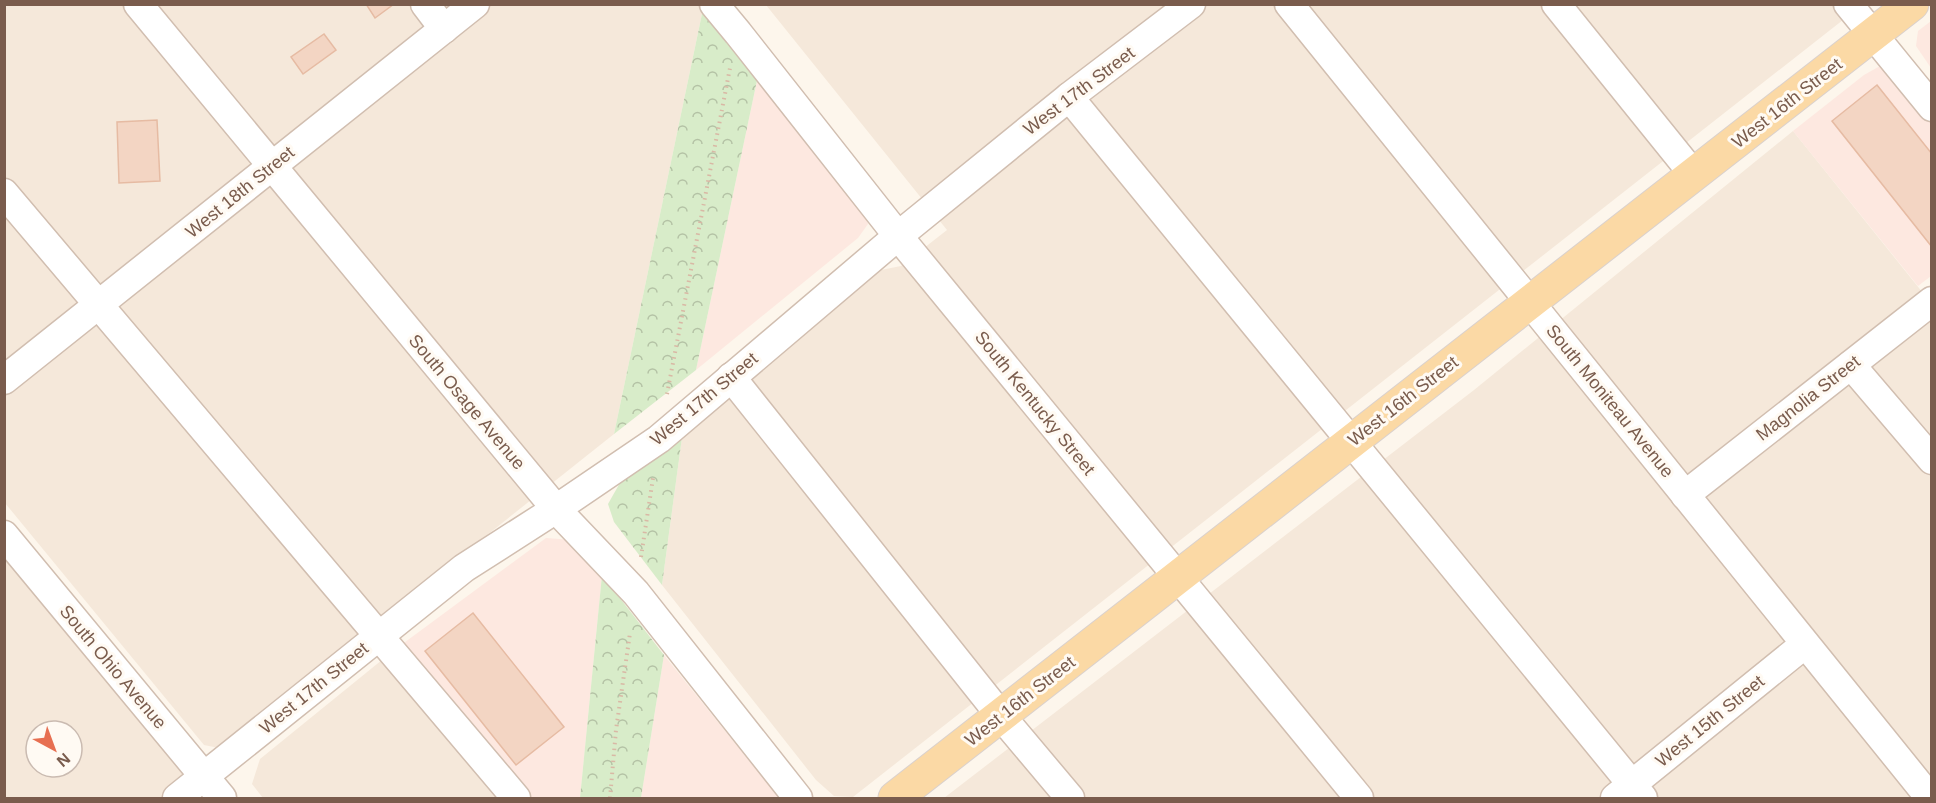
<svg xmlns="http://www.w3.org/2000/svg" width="1936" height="803" viewBox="0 0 1936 803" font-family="Arial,sans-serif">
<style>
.residential{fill:#f5e8da;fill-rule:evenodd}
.commercial{fill:#fde8e0}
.forest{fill:url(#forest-crowns)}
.building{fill:#f3d5c3;stroke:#e6bba3;stroke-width:1.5}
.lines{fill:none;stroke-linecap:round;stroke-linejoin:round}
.minor-casing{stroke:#d1beb0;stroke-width:31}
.major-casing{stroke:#dad1cd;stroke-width:35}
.path{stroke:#d9b8a5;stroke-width:4;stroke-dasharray:1.5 4.5;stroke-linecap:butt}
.minor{stroke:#fff;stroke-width:28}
.major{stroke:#fbd9a5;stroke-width:33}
.labels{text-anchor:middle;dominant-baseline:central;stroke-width:6;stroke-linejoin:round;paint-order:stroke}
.street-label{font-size:18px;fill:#7a5c4d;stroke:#fffaf3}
</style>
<defs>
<pattern id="forest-crowns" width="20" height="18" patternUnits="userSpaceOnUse" patternTransform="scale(1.5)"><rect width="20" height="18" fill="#d8ecc9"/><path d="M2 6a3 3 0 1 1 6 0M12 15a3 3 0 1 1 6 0" fill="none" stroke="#b4c2a5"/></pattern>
</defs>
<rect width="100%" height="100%" fill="#fdf6ec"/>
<!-- residential -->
<g class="residential">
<path d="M700,4L703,9L614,434L219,748L204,745L5,503L4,5Z"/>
<path d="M766,5H1862L853,797L834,796L816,780L662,585L683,430L876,271L901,266L947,230Z"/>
<path d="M1793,131L1931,303V798H944L1474,390Z"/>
<path d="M5,542L214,798H5ZM36,731H72V767H36Z"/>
<path d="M393,651L511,798H263L252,784L260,759Z"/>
</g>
<!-- commercial -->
<g class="commercial">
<path d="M1931,21V68L1916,46L1918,31Z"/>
<path d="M1880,66L1897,68L1931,112V276L1918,286L1793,131L1864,75Z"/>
<path d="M759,71L864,205L868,224L858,238L696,370Z"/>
<path d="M546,538L573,540L602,575L580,798H511L393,651Z"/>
<path d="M664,655L779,798H641Z"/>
</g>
<!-- forest -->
<g class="forest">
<path d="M703,9L759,71L696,370L614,434Z"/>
<path d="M683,430L662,585L614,522L608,504L621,481Z"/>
<path d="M602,575L664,655L641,798H580Z"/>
</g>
<!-- building -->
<g class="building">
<path d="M366,4H394L375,18Z"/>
<path d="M324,34L336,50L303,74L291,57Z"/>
<path d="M1877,85L1932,154V247L1832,121Z"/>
<path d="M157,120L160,181L119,183L117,122Z"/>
<path d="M473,613L564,727L516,765L425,651Z"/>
</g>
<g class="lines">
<!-- minor casing -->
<g class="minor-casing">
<g id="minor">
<path d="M138,4L556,509L636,593L798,798"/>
<path d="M425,4L444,29"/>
<path d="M714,4L738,33L898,236L1359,798"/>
<path d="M1289,4L1930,798"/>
<path d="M1556,4L1694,175"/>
<path d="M1848,4L1932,107"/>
<path d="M1069,97L1643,798"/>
<path d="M4,193L516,798"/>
<path d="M1851,365L1932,460"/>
<path d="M731,377L1001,716L1070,798"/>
<path d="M4,380L475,4"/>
<path d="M1685,495L1932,301"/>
<path d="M4,535L222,798"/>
<path d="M177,798L464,568L556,509L659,439L898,236L1069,97L1191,4"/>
<path d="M1615,798L1805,644"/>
</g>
</g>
<!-- major casing -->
<g class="major-casing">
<path id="major" d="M895,798L1912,4"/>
</g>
<!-- path -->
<g class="path">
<path d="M667,394L730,68"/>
<path d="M641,557L653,478"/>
<path d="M610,798L616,730L630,633"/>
</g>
<!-- minor -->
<use href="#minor" class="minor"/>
<!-- major -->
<use href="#major" class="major"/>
</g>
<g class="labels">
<!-- street labels -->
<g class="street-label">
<text transform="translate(1079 91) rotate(-37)">West 17th Street</text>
<text transform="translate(1787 103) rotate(-38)">West 16th Street</text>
<text transform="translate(240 192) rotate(-39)">West 18th Street</text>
<text transform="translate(1808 398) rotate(-38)">Magnolia Street</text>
<text transform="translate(704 399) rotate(-40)">West 17th Street</text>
<text transform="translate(1403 401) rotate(-38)">West 16th Street</text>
<text transform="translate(1610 401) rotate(51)">South Moniteau Avenue</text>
<text transform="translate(467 402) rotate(50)">South Osage Avenue</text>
<text transform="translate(1035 403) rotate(51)">South Kentucky Street</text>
<text transform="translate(113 667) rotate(50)">South Ohio Avenue</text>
<text transform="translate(314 688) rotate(-39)">West 17th Street</text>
<text transform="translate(1020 701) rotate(-38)">West 16th Street</text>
<text transform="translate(1710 721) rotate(-39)">West 15th Street</text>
</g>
</g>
<!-- border -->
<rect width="1936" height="803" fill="none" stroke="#7a5c4d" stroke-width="12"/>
<!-- north arrow -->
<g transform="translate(54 749) rotate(139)"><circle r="28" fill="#fffaf3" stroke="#cabbb1" stroke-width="1.5"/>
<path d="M0-4.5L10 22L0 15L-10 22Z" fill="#e76f51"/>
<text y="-9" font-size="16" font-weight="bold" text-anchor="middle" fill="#7a5c4d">N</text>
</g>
</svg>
